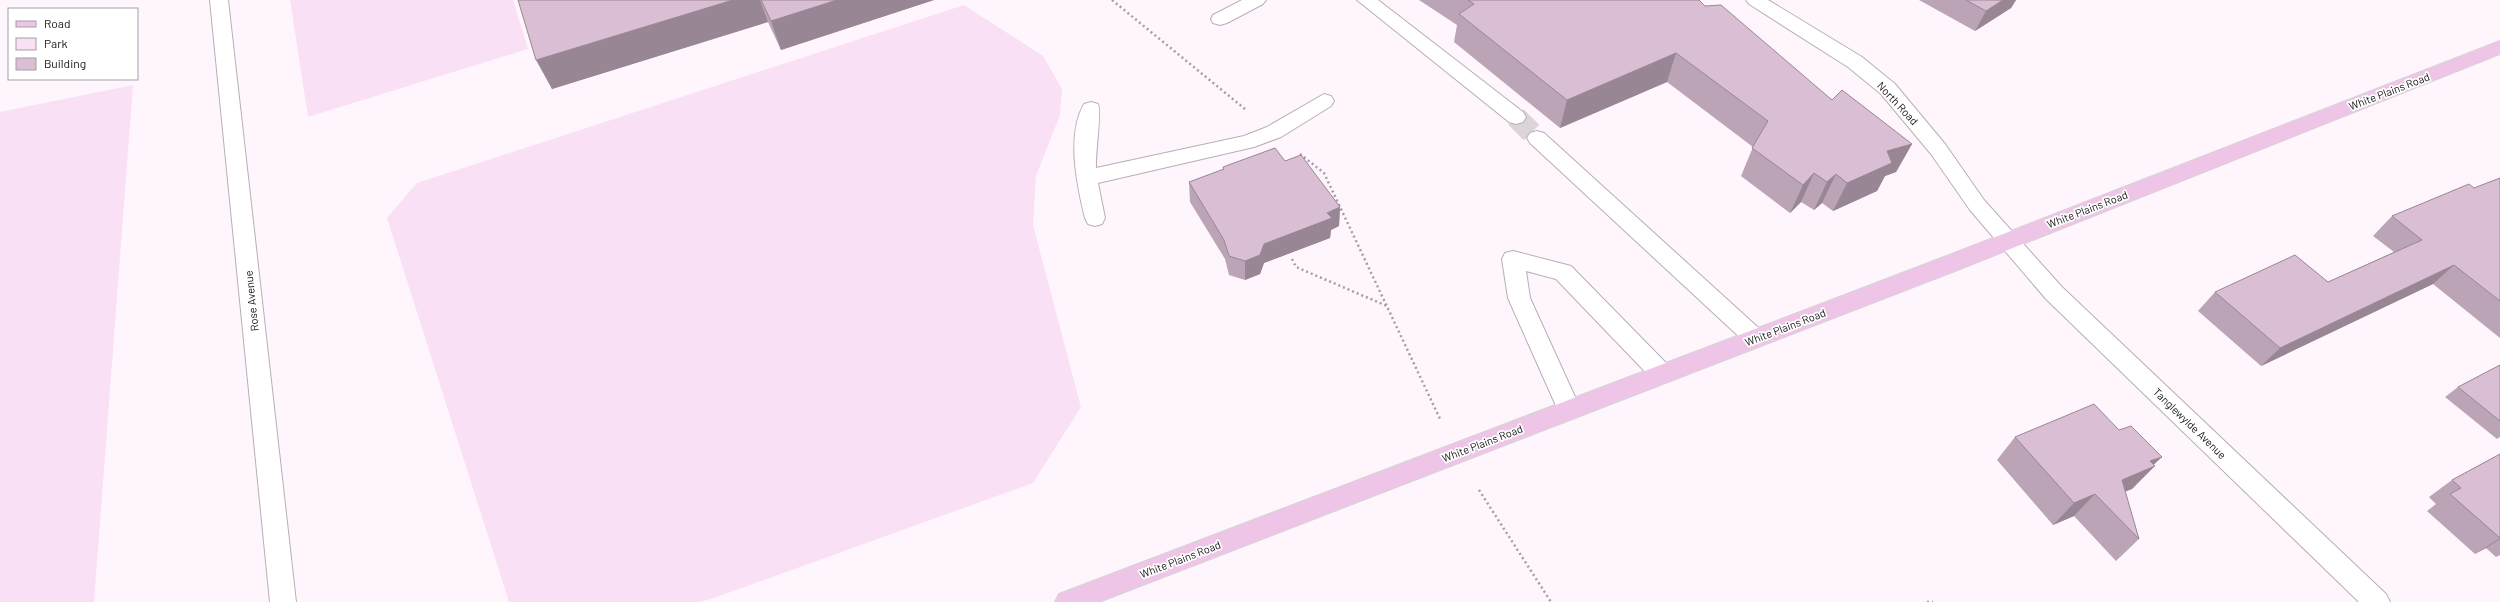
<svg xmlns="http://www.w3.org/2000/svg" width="2500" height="602" viewBox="0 0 2500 602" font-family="Barlow,sans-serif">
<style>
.green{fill:#fae0f4}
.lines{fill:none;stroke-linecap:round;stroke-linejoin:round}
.minor-tunnel{stroke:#dcd4da;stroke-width:22;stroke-dasharray:22 11;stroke-linecap:butt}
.minor-casing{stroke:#b9aeb6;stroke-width:2}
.major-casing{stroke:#d5d5d5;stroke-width:2}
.path{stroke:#a49da2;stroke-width:2.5;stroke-dasharray:2 3;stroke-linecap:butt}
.minor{fill:#fff;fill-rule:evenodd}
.major{fill:#efc5e7;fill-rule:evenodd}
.wall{fill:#bba4b6}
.shaded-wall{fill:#998694}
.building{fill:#dabfd4;stroke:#998694}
.labels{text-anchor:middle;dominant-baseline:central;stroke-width:3.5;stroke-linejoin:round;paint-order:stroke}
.street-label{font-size:11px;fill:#161315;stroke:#fff}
</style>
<rect width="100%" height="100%" fill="#fff6fd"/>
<!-- green -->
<g class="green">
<path d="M290,0H513L528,49L308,117Z"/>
<path d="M964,5L1043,56L1062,89L1060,115L1036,176L1033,225L1081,407L1033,483L714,598L700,602H509L387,218L417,183Z"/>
<path d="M133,85L94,602H0V112Z"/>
</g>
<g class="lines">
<!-- minor-tunnel -->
<path class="minor-tunnel" d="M1516,117L1537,138"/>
<!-- minor casing -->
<g class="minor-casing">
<g id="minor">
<path d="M210,0H228L296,602H270Z"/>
<path d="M1242,0H1266L1263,4L1227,23L1220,25L1213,23L1211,19L1213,15Z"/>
<path d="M1357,0H1378L1523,112L1526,117L1523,122L1516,124L1509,122Z"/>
<path d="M1746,0H1768L1862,57L1895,84L1945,144L1984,200L2062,287L2386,594L2390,602H2359L2046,299L1970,210L1931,154L1881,94L1848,67L1749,4Z"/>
<path d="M1324,94L1331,96L1334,101L1331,106L1281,137L1254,147L1098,183L1105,218L1102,224L1095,226L1088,224L1085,218C1077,186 1066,135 1084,104L1091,102L1098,104C1102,111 1095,154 1096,168L1244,136L1267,127Z"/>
<path d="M1537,131L1544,133L1763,332L1766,338L1763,344L1755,347L1747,344L1530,143L1527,138L1530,133Z"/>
<path d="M1513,251L1571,266L1670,367L1673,374L1670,381L1662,383L1654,381L1556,279L1526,271L1530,298L1581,410L1577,417L1569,420L1561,417L1508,298L1502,259L1505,253Z"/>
</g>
</g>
<!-- major casing -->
<g class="major-casing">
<path id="major" d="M2500,41V54L1960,269L1099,602H1055L1059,594L1944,257Z"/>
</g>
<!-- path -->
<g class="path">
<path d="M1112,0L1245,109"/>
<path d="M1300,154L1324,173L1441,421"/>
<path d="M1292,259L1296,267L1387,306"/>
<path d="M1479,490L1551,602"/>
<path d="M1927,602H1933"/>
</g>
<!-- minor -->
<use href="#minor" class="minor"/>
<!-- major -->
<use href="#major" class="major"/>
</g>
<!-- wall -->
<g class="wall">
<path d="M518,0H934L781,50L768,22L552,89Z"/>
<path d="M1419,0H1699L1705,6L1832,100L1912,144L1896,172L1885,176L1877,191L1833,211L1822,203L1814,210L1801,202L1790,213L1741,176L1753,147L1667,82L1560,128L1454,42L1457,25Z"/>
<path d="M1919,0H2016L2011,8L1975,31Z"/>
<path d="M1285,161L1340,207L1339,226L1331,230L1330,238L1264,263L1260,274L1245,280L1229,275L1225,259L1190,202L1189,182L1223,170V167Z"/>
<path d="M2500,178V338L2433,284L2261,366L2198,311L2215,292L2328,282L2394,252L2373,236L2392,216L2474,188Z"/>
<path d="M2500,365V437L2497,439L2445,397L2458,387Z"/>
<path d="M2119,430L2162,457L2153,465L2132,489L2125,491L2139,539L2116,561L2074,516L2053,525L1997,460L2015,437Z"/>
<path d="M2500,454V555L2496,557L2486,548L2475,554L2427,511L2436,504L2429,497L2452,480Z"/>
</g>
<!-- shaded-wall -->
<g class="shaded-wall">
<path d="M733,0H760L768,22L552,89L536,60Z"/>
<path d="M837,0H934L781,50L771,21Z"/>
<path d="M2003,0H2016L2011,8L1975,31L1986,11Z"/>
<path d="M1676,53L1667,82L1560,128L1567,100Z"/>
<path d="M1912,144L1896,172L1885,176L1877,191L1833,211L1847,183L1887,151Z"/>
<path d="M1814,173L1801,202L1790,213L1803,185Z"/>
<path d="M1836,174L1822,203L1814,210L1827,182Z"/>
<path d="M1340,207L1339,226L1331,230L1330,238L1264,263L1260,274L1245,280V261L1264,244L1327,213Z"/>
<path d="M2454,265L2433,284L2261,366L2280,348Z"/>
<path d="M2162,457L2150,468L2155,466L2132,489L2102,501L2122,480L2150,461Z"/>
<path d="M2095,494L2074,516L2053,525L2074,503Z"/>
<path d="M2500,538V539L2486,548L2475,554Z"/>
</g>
<!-- building -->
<g class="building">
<path d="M518,0H733L536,60Z"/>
<path d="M761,0H837L771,21Z"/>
<path d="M1468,0H1699L1705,6L1721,5L1832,100L1842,90L1912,144L1887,151L1892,163L1847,183L1836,174L1827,182L1814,173L1803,185L1752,148L1768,121L1676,53L1567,100L1459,14L1474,4Z"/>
<path d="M1966,0H2003L1986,11Z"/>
<path d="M1275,148L1285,161L1301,155L1340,207L1327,213L1332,218L1264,244L1260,255L1245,261L1229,256L1224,240L1189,182L1224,169L1223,167Z"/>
<path d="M2500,178V301L2454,265L2280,348L2215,292L2295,255L2328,282L2422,240L2392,216L2469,184L2474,188Z"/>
<path d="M2500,365V421L2458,387Z"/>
<path d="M2094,404L2119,430L2131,426L2162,457L2150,461L2155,466L2122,480L2139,539L2095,494L2074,503L2015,437Z"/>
<path d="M2500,454V538L2450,494L2461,488L2452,480Z"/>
</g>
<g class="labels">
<!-- street labels -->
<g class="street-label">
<text transform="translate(2389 91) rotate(-21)">White Plains Road</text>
<text transform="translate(1898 103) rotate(47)">North Road</text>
<text transform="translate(2087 209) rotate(-21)">White Plains Road</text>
<text transform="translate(251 301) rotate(-96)">Rose Avenue</text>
<text transform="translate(1785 327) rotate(-21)">White Plains Road</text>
<text transform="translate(2190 423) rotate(44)">Tanglewylde Avenue</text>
<text transform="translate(1482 443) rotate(-21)">White Plains Road</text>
<text transform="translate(1180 559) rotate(-21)">White Plains Road</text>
</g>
</g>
<!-- legend -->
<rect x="8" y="8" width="130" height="72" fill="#ffffff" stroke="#a2a1a1"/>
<rect x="16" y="21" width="20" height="6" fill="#efc5e7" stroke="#a2a1a1"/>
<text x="44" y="28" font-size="12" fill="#161315">Road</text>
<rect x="16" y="38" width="20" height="12" fill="#fae0f4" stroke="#a2a1a1"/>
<text x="44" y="48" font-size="12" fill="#161315">Park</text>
<rect x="16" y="58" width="20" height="12" fill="#dabfd4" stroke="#a2a1a1"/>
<text x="44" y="68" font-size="12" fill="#161315">Building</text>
</svg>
